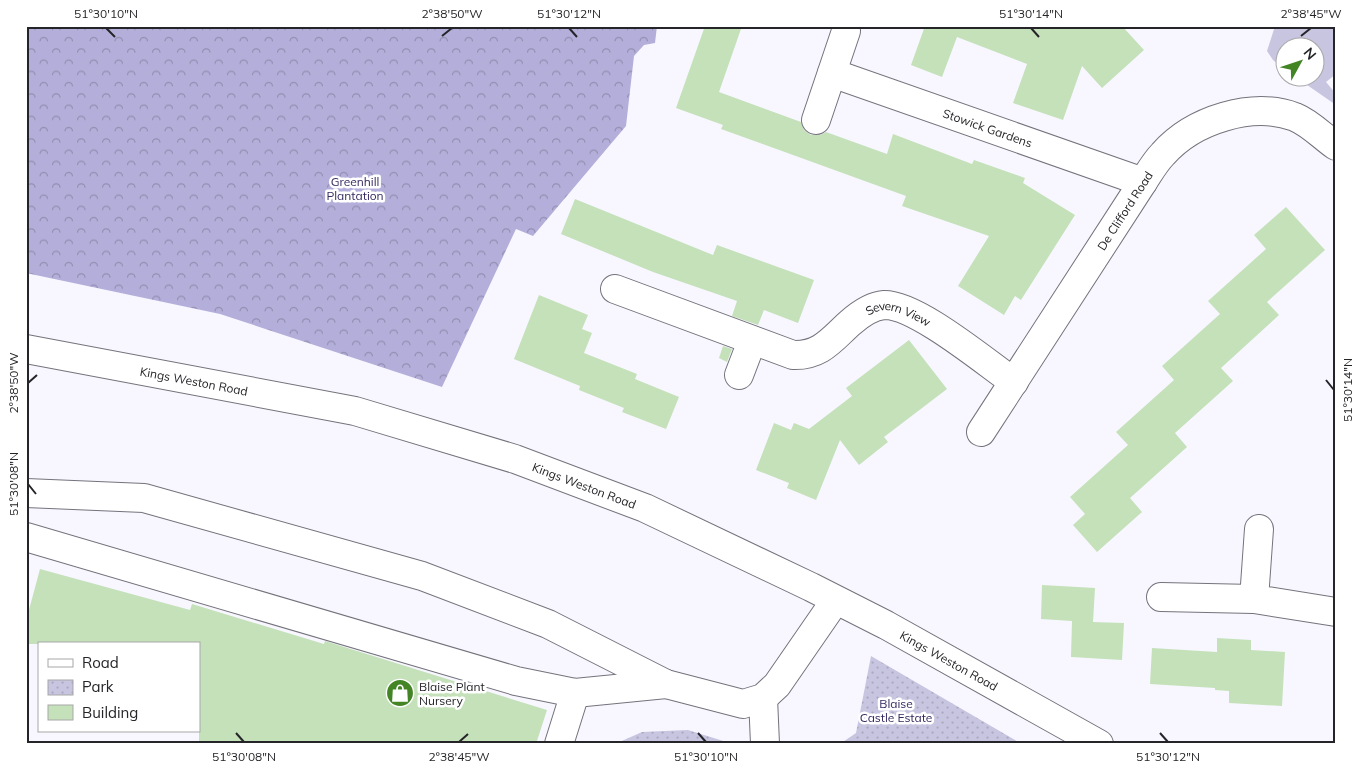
<svg xmlns="http://www.w3.org/2000/svg" width="1362" height="770" viewBox="0 0 1362 770" font-family="Mulish,sans-serif">
<style>
.grass{fill:#c7c5e0}
.forest{fill:url(#forest-crowns)}
.park{fill:url(#park-dots)}
.building{fill:#c4e1ba}
.lines{fill:none;stroke-linecap:round;stroke-linejoin:round}
.minor-casing{stroke:#74737c;stroke-width:30}
.major-casing{stroke:#74737c;stroke-width:30}
.minor{stroke:#fff;stroke-width:28}
.major{stroke:#fff;stroke-width:28}
.ticks{fill:none;stroke:#252428;stroke-width:2}
.labels{text-anchor:middle;dominant-baseline:central;stroke-width:5;stroke-linejoin:round;paint-order:stroke}
.street-label{font-size:12px;fill:#252428;stroke:#fff}
.park-label{font-size:12px;fill:#352a5f;stroke:#fff}
.poi-label{font-size:12px;fill:#252428;stroke:#fff;text-anchor:start}
.neatline{fill:none;stroke:#252428;stroke-width:2}
.ticks-label{font-size:12px;text-anchor:middle;fill:#252428}
</style>
<defs>
<pattern id="forest-crowns" width="20" height="18" patternUnits="userSpaceOnUse" patternTransform="scale(1.25)"><rect width="20" height="18" fill="#b4afda"/><path d="M2 6a3 3 0 1 1 6 0M12 15a3 3 0 1 1 6 0" fill="none" stroke="#928eb1"/></pattern>
<pattern id="park-dots" width="8" height="8" patternUnits="userSpaceOnUse" patternTransform="scale(1.25)"><rect width="8" height="8" fill="#c7c5e0"/><path d="M2 2h.1M6 6h.1" fill="none" stroke="#aba9c0" stroke-width="1.8" stroke-linecap="round"/></pattern>
</defs>
<rect width="100%" height="100%" fill="#f8f7ff"/>
<!-- grass -->
<path class="grass" d="M1275,26H1336V74L1326,82L1336,94V105L1297,78H1314V48H1284V69L1273,60L1267,51Z"/>
<!-- forest -->
<path class="forest" d="M26,26H657L655,43L644,45L634,56L626,126L533,236L516,229L442,387L220,314L26,273Z"/>
<!-- park -->
<g class="park">
<path d="M871,656L1022,744H840L856,733Z"/>
<path d="M688,730L733,744H615L642,732Z"/>
</g>
<!-- building -->
<g class="building">
<path d="M705,26H742L719,92L801,122L804,130L811,135H820L826,132L887,154L893,134L972,164L974,160L1025,178L1023,183L1075,215L1021,300L1015,296L1004,315L958,286L989,236L902,206L906,196L721,129L723,125L676,108Z"/>
<path d="M925,26H1122L1144,50L1102,88L1082,66L1063,120L1013,103L1027,64L957,37L942,77L911,65Z"/>
<path d="M575,199L713,255L717,245L814,280L798,323L764,310L758,325L732,316L737,301L653,272L561,234Z"/>
<path d="M1286,207L1325,250L1267,302L1279,315L1221,368L1233,381L1175,433L1187,447L1130,498L1142,512L1097,552L1073,525L1085,514L1070,497L1128,445L1116,432L1174,380L1162,366L1220,314L1208,301L1266,249L1254,235Z"/>
<path d="M539,295L588,315L582,329L592,333L584,353L637,374L635,379L679,397L666,429L622,412L624,408L579,390L580,386L514,359Z"/>
<path d="M909,340L947,389L884,437L888,442L859,465L840,440L816,500L787,488L789,483L756,470L774,423L791,430L794,423L809,429L852,396L846,388Z"/>
<path d="M723,346L732,349L727,362L719,358Z"/>
<path d="M40,569L190,610L192,604L324,644L325,641L547,710L536,744H199V644H26V621Z"/>
<path d="M1042,585L1095,588L1093,622L1124,623L1122,660L1071,657L1072,621L1041,619Z"/>
<path d="M1217,638L1251,640V650L1285,652L1282,706L1229,703V691L1215,690V688L1150,684L1152,648L1217,652Z"/>
</g>
<g class="lines">
<!-- minor casing -->
<g class="minor-casing">
<g id="minor">
<path id="s1" d="M832,73L1143,182"/>
<path d="M816,120L846,31"/>
<path id="s2" d="M615,289L793,355C821,356 832,339 850,323C859,315 872,306 884,305C916,304 985,362 1014,382"/>
<path d="M739,375L752,341"/>
<path id="s3" d="M981,432L1143,182C1149,173 1155,162 1163,154C1193,120 1252,101 1295,117C1310,123 1323,137 1336,146"/>
<path d="M26,493L144,498L422,576L548,624L666,684L743,704L763,698L777,685L835,601"/>
<path d="M26,537L516,681L575,693L666,684"/>
<path d="M1161,597L1254,599L1336,612"/>
<path d="M1254,599L1259,529"/>
<path d="M763,698L765,744"/>
<path d="M559,744L575,693"/>
</g>
</g>
<!-- major casing -->
<g class="major-casing">
<g id="major">
<path id="s4" d="M26,349L355,411L515,459L645,508L811,587L886,625L1099,744"/>
</g>
</g>
<!-- minor -->
<use href="#minor" class="minor"/>
<!-- major -->
<use href="#major" class="major"/>
</g>
<!-- ticks -->
<path class="ticks" d="M106,28L115,37M569,28L577,37M1031,28L1039,37M442,36L452,28M1301,36L1311,28M1326,380L1334,390M28,383L37,375M28,484L36,494M236,733L244,742M698,733L706,742M1160,733L1168,742M459,742L468,734"/>
<!-- icons -->
<defs>
<g id="shop-disc" transform="scale(1.4375)"><circle r="9.5" fill="#438425" stroke="#fff"/><path d="M-5-2.5h2.3a2.7 3.5 0 0 1 5.4 0H5L5.5 6h-11ZM-1.5-2.5h3a1.5 2.3 0 0 0-3 0Z" fill="#fff"/></g>
</defs>
<g fill-rule="evenodd">
<use href="#shop-disc" x="400" y="693"/>
</g>
<g class="labels">
<!-- street labels -->
<g class="street-label">
<text stroke="none"><textPath href="#s1" startOffset="165">Stowick Gardens</textPath></text>
<text stroke="none"><textPath href="#s3" startOffset="264">De Clifford Road</textPath></text>
<text stroke="none"><textPath href="#s2" startOffset="312">Severn View</textPath></text>
<text stroke="none"><textPath href="#s4" startOffset="171">Kings Weston Road</textPath></text>
<text stroke="none"><textPath href="#s4" startOffset="576">Kings Weston Road</textPath></text>
<text stroke="none"><textPath href="#s4" startOffset="981">Kings Weston Road</textPath></text>
</g>
<!-- park labels -->
<g class="park-label">
<text x="355" y="181">Greenhill<tspan x="355" dy="14">Plantation</tspan></text>
<text x="896" y="703">Blaise<tspan x="896" dy="14">Castle Estate</tspan></text>
</g>
<!-- poi labels -->
<g class="poi-label">
<text x="419" y="686">Blaise Plant<tspan x="419" dy="14">Nursery</tspan></text>
</g>
</g>
<!-- border -->
<rect width="1362" height="770" fill="none" stroke="#ffffff" stroke-width="55"/>
<!-- legend -->
<rect x="38" y="642" width="162" height="90" fill="#ffffff" stroke="#a8a7a9"/>
<rect x="48" y="659" width="25" height="8" fill="#ffffff" stroke="#a8a7a9"/>
<text x="82" y="668" font-size="15" fill="#252428">Road</text>
<rect x="48" y="680" width="25" height="15" fill="url(#park-dots)" stroke="#a8a7a9"/>
<text x="82" y="692" font-size="15" fill="#252428">Park</text>
<rect x="48" y="705" width="25" height="15" fill="#c4e1ba" stroke="#a8a7a9"/>
<text x="82" y="718" font-size="15" fill="#252428">Building</text>
<!-- north arrow -->
<g transform="translate(1300 62) rotate(50)"><circle r="24" fill="#ffffff" stroke="#a8a7a9"/>
<path d="M0-4L9 19L0 12L-9 19Z" fill="#438425"/>
<text y="-8" font-size="14" font-weight="bold" text-anchor="middle" fill="#252428">N</text>
</g>
<rect x="28" y="28" width="1306" height="714" class="neatline"/>
<g class="ticks-label">
<text x="106" y="18">51°30'10"N</text>
<text x="452" y="18">2°38'50"W</text>
<text x="569" y="18">51°30'12"N</text>
<text x="1031" y="18">51°30'14"N</text>
<text x="1311" y="18">2°38'45"W</text>
<text transform="translate(14 383) rotate(-90)" y="4">2°38'50"W</text>
<text transform="translate(1348 390) rotate(-90)" y="4">51°30'14"N</text>
<text transform="translate(14 484) rotate(-90)" y="4">51°30'08"N</text>
<text x="244" y="761">51°30'08"N</text>
<text x="459" y="761">2°38'45"W</text>
<text x="706" y="761">51°30'10"N</text>
<text x="1168" y="761">51°30'12"N</text>
</g>
</svg>
